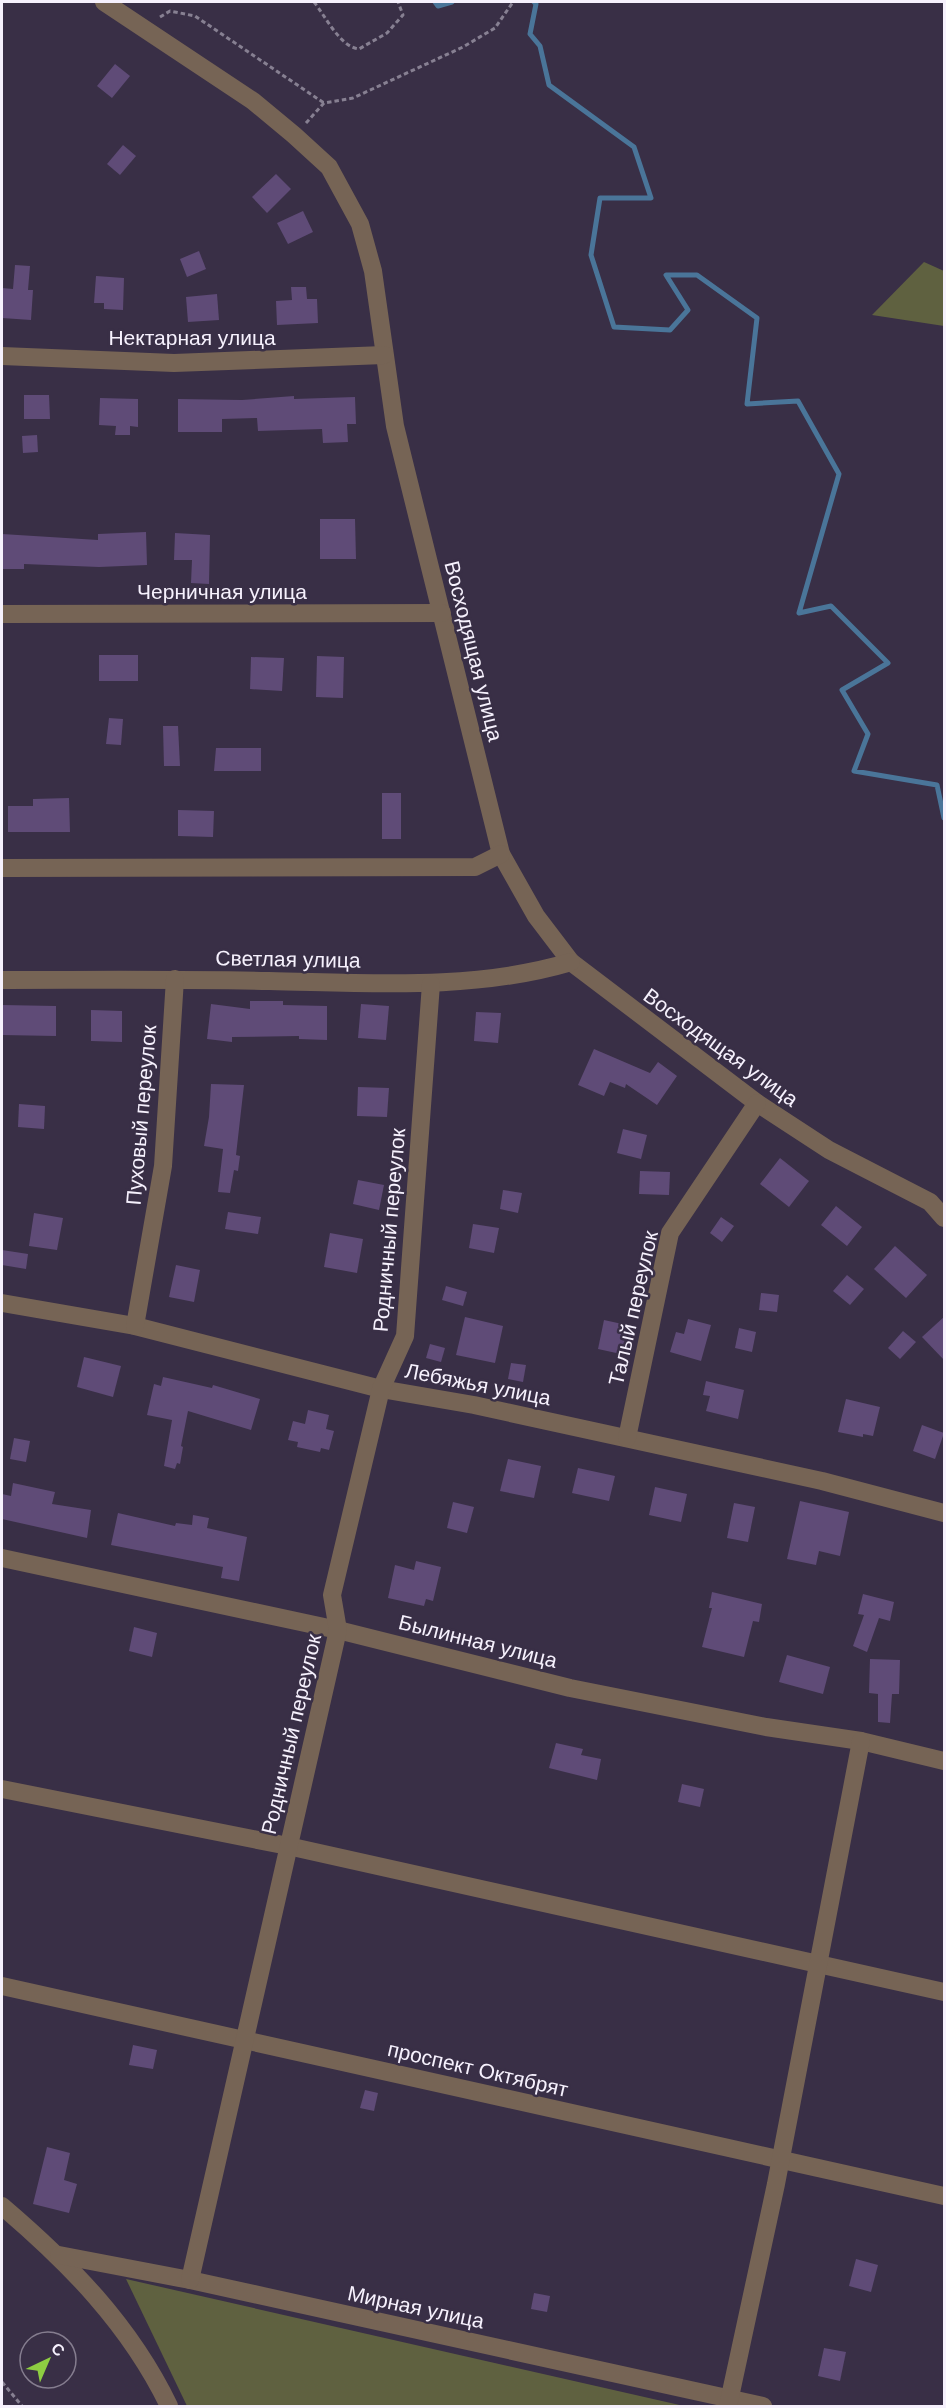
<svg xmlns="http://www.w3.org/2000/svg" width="946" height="2408" viewBox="0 0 946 2408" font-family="Arial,sans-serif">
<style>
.green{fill:#5f6140}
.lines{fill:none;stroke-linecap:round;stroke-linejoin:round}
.stream{stroke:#4a7599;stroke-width:5}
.building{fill:#5f4b77}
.path{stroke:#878092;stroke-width:3;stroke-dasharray:4.5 3;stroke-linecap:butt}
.minor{stroke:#766455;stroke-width:18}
.labels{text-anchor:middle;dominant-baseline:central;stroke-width:5;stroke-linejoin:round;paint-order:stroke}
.street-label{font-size:21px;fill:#f6f1fd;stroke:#392f46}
</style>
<rect width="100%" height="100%" fill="#392f46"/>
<!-- green -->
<g class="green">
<path d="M924,262L944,271V326L872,315Z"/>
<path d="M126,2279L684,2406H187Z"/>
</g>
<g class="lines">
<!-- stream -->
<g class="stream">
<path d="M435,2L438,6L452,2"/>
<path d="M534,2L536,4L530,34L540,46L549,85L634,147L651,198H600L591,255L614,327L670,330L688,310L666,275H697L757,318L747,404L798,401L839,474L799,613L831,606L888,663L842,690L868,734L854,771L937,785L944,818"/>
</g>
</g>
<!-- building -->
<g class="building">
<path d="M115,64L130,76L112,98L97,86Z"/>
<path d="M123,145L136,156L120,175L107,164Z"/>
<path d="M276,174L291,189L267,213L252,197Z"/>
<path d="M303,211L313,232L288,244L277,223Z"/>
<path d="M199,251L206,269L187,277L180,259Z"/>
<path d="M15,265L30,266L28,290H33L31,320L2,318V288L13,289Z"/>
<path d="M96,276L124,278L123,310L104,309V303H94Z"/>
<path d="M291,287H306L307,299H317L318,323L277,325L276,301L292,300Z"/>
<path d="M217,294L219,320L188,322L186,297Z"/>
<path d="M24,395H49L50,419H24Z"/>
<path d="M294,396V399L355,397L356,424H347L348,442L323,443L322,429L258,431L257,418L222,419V432H178V399L242,400Z"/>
<path d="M100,398L138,399V427L130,426V435H115L116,426L99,425Z"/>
<path d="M37,435L38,452L23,453L22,436Z"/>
<path d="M320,519H355L356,559H320Z"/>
<path d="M146,532L147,565L99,567L24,564V569H2V534L98,540V534Z"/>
<path d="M175,533L210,535L209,584L191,583L192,560H174Z"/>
<rect x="99" y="655" width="39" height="26"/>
<path d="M317,656L344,657L343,698L316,697Z"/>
<path d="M251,657L284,658L282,691L250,689Z"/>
<path d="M109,718L123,719L121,745L106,744Z"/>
<path d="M163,726H178L180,766H164Z"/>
<path d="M216,748H261V771H214Z"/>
<rect x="382" y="793" width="19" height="46"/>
<path d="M69,798L70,832H8V806H33V799Z"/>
<path d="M178,810L214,811L213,837L178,836Z"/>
<path d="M250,1001H283V1005L327,1006V1040L299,1039V1036L232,1037V1042L207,1039L211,1004L250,1009Z"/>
<path d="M361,1004L389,1006L386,1040L358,1038Z"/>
<path d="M2,1005L56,1006V1036L2,1035Z"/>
<path d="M91,1010L122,1011V1042L91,1041Z"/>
<path d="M476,1012L501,1013L498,1043L474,1041Z"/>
<path d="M594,1049L650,1073L658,1062L677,1076L657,1105L626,1084L625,1088L610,1082L604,1096L578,1085Z"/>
<path d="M211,1084L244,1085L236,1155L240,1156L238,1171L234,1170L230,1193L218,1192L223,1149L204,1146L209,1117Z"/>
<path d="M358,1087L389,1088L387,1117L357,1116Z"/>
<path d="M19,1104L45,1106L44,1129L18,1127Z"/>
<path d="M623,1129L647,1135L641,1159L617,1153Z"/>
<path d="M780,1158L809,1181L789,1207L760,1184Z"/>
<path d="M640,1171L670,1172L669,1195L639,1194Z"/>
<path d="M358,1180L384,1185L379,1210L353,1204Z"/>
<path d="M503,1190L522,1193L518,1213L500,1209Z"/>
<path d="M836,1206L862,1227L847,1246L821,1225Z"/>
<path d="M228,1212L261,1217L258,1234L225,1229Z"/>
<path d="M34,1213L63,1218L57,1250L29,1246Z"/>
<path d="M721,1217L734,1226L722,1242L710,1233Z"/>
<path d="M473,1224L499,1228L494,1253L469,1248Z"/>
<path d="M330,1233L363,1239L357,1273L324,1267Z"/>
<path d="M895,1246L927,1275L906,1298L874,1269Z"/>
<path d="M2,1250L28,1254L26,1269L2,1265Z"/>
<path d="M176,1265L200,1270L194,1302L169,1297Z"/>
<path d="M847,1275L864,1289L850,1305L833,1291Z"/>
<path d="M446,1286L467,1292L463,1306L442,1300Z"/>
<path d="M761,1293L779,1295L777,1312L759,1310Z"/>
<path d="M945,1316V1361L922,1337Z"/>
<path d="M465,1317L503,1326L495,1363L456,1355Z"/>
<path d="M688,1319L711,1325L701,1361L670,1352L676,1332L684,1334Z"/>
<path d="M604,1320L636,1327L630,1356L598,1349Z"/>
<path d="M739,1328L756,1332L752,1352L735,1348Z"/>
<path d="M903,1331L916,1342L900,1359L888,1348Z"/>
<path d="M430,1344L445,1348L441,1362L426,1358Z"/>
<path d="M84,1357L121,1366L113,1397L77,1387Z"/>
<path d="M511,1363L526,1365L523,1382L508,1379Z"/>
<path d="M163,1377L212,1388L213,1385L260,1399L251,1430L188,1411L181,1446L183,1447L180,1464L177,1463L175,1469L164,1466L172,1420L147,1415L154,1384L161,1386Z"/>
<path d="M706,1381L744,1390L738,1419L706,1411L710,1396L703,1395Z"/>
<path d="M846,1399L880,1407L873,1436L863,1434V1437L838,1432Z"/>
<path d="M308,1410L329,1415L326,1429L334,1431L329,1450L321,1448L320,1452L297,1447L298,1442L288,1440L293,1421L305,1424Z"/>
<path d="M922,1425L944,1433L935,1459L913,1451Z"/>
<path d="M14,1438L30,1441L26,1462L10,1459Z"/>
<path d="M508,1459L541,1466L534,1498L500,1491Z"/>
<path d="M578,1468L615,1476L609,1501L572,1493Z"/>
<path d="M13,1483L55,1492L52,1504L91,1510L87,1538L2,1519V1494L11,1496Z"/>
<path d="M655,1487L687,1494L681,1522L649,1515Z"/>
<path d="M800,1501L849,1512L840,1556L819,1551L816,1565L787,1559Z"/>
<path d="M453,1502L474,1507L467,1533L447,1528Z"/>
<path d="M734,1503L755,1507L748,1542L727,1538Z"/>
<path d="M118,1513L175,1526L176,1523L192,1525L193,1515L209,1518L207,1528L247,1537L239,1581L221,1578L223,1567L111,1545Z"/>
<path d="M416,1561L441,1567L433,1601L426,1599L424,1606L388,1598L395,1565L414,1570Z"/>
<path d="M712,1592L762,1604L759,1622L753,1621L744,1657L702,1647L712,1608H709Z"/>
<path d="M863,1594L894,1602L890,1621L879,1618L867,1652L853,1646L864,1615L858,1614Z"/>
<path d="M134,1627L157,1633L152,1657L129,1651Z"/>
<path d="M787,1655L830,1667L823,1694L779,1682Z"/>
<path d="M870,1659L900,1660L899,1694H892L890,1723L878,1722V1694L869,1693Z"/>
<path d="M556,1743L583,1749L581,1755L601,1759L597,1780L549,1768Z"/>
<path d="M682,1784L704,1789L700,1807L678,1802Z"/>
<path d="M133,2045L157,2050L153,2069L129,2065Z"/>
<path d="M365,2090L378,2093L374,2111L360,2108Z"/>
<path d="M47,2147L70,2153L64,2180L77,2184L69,2213L33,2204Z"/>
<path d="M856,2259L878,2265L871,2292L849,2286Z"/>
<path d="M534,2293L550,2296L547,2312L531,2309Z"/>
<path d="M824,2348L846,2352L840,2381L818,2376Z"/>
</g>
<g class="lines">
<!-- path -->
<g class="path">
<path d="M314,2C326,17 340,47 359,49L387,33L403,15L398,2"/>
<path d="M160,17L170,11L195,16L324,103"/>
<path d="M306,123L324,103L353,98L463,47L495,28L513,2"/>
<path d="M2,2382L22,2406"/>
</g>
<!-- minor -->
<g class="minor">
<path d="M104,2L253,101L294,135L329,167L360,224L373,271L395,426L501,854L536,916L571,962L757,1103L829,1150L930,1202L944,1218"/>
<path d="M2,356L174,363L384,355"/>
<path d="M2,614L442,613"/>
<path d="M2,868L475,867L501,854"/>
<path d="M2,980C91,980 180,979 269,981C370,983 473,991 571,962"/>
<path d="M2,1303L135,1326L381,1389L474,1405L822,1481L944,1513"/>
<path d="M135,1326L163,1166L175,979"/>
<path d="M627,1438L670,1233L757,1103"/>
<path d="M2,1558L338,1630L570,1688L766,1727L861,1741L944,1761"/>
<path d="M2,1789L288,1846L944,1992"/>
<path d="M2,1986L944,2196"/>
<path d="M2,2206C69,2263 130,2325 169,2406"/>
<path d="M59,2255L190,2280L763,2406"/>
<path d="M190,2280L338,1630L332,1595L381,1389L405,1336L431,984"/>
<path d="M728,2406L776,2184L861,1741"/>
</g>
</g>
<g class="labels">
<!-- street labels -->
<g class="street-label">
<text x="192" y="337">Нектарная улица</text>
<text x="222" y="591">Черничная улица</text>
<text transform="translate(474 651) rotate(76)">Восходящая улица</text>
<text transform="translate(288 959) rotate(1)">Светлая улица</text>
<text transform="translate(721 1047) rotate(36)">Восходящая улица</text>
<text transform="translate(141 1115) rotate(-85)">Пуховый переулок</text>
<text transform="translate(389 1230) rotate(-85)">Родничный переулок</text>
<text transform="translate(633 1308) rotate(-77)">Талый переулок</text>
<text transform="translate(478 1384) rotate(11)">Лебяжья улица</text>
<text transform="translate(478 1641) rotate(14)">Былинная улица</text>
<text transform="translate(291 1734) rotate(-77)">Родничный переулок</text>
<text transform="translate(478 2069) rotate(13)">проспект Октябрят</text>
<text transform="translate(416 2307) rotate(12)">Мирная улица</text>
</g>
</g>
<!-- border -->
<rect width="946" height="2408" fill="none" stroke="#f6f1fd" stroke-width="6"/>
<!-- north arrow -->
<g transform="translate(48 2360) rotate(44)"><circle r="28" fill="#392f46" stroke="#857d8f" stroke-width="1.5"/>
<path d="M0-4.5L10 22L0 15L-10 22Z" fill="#8ecd42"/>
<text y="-9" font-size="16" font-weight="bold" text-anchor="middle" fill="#f6f1fd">С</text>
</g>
</svg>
